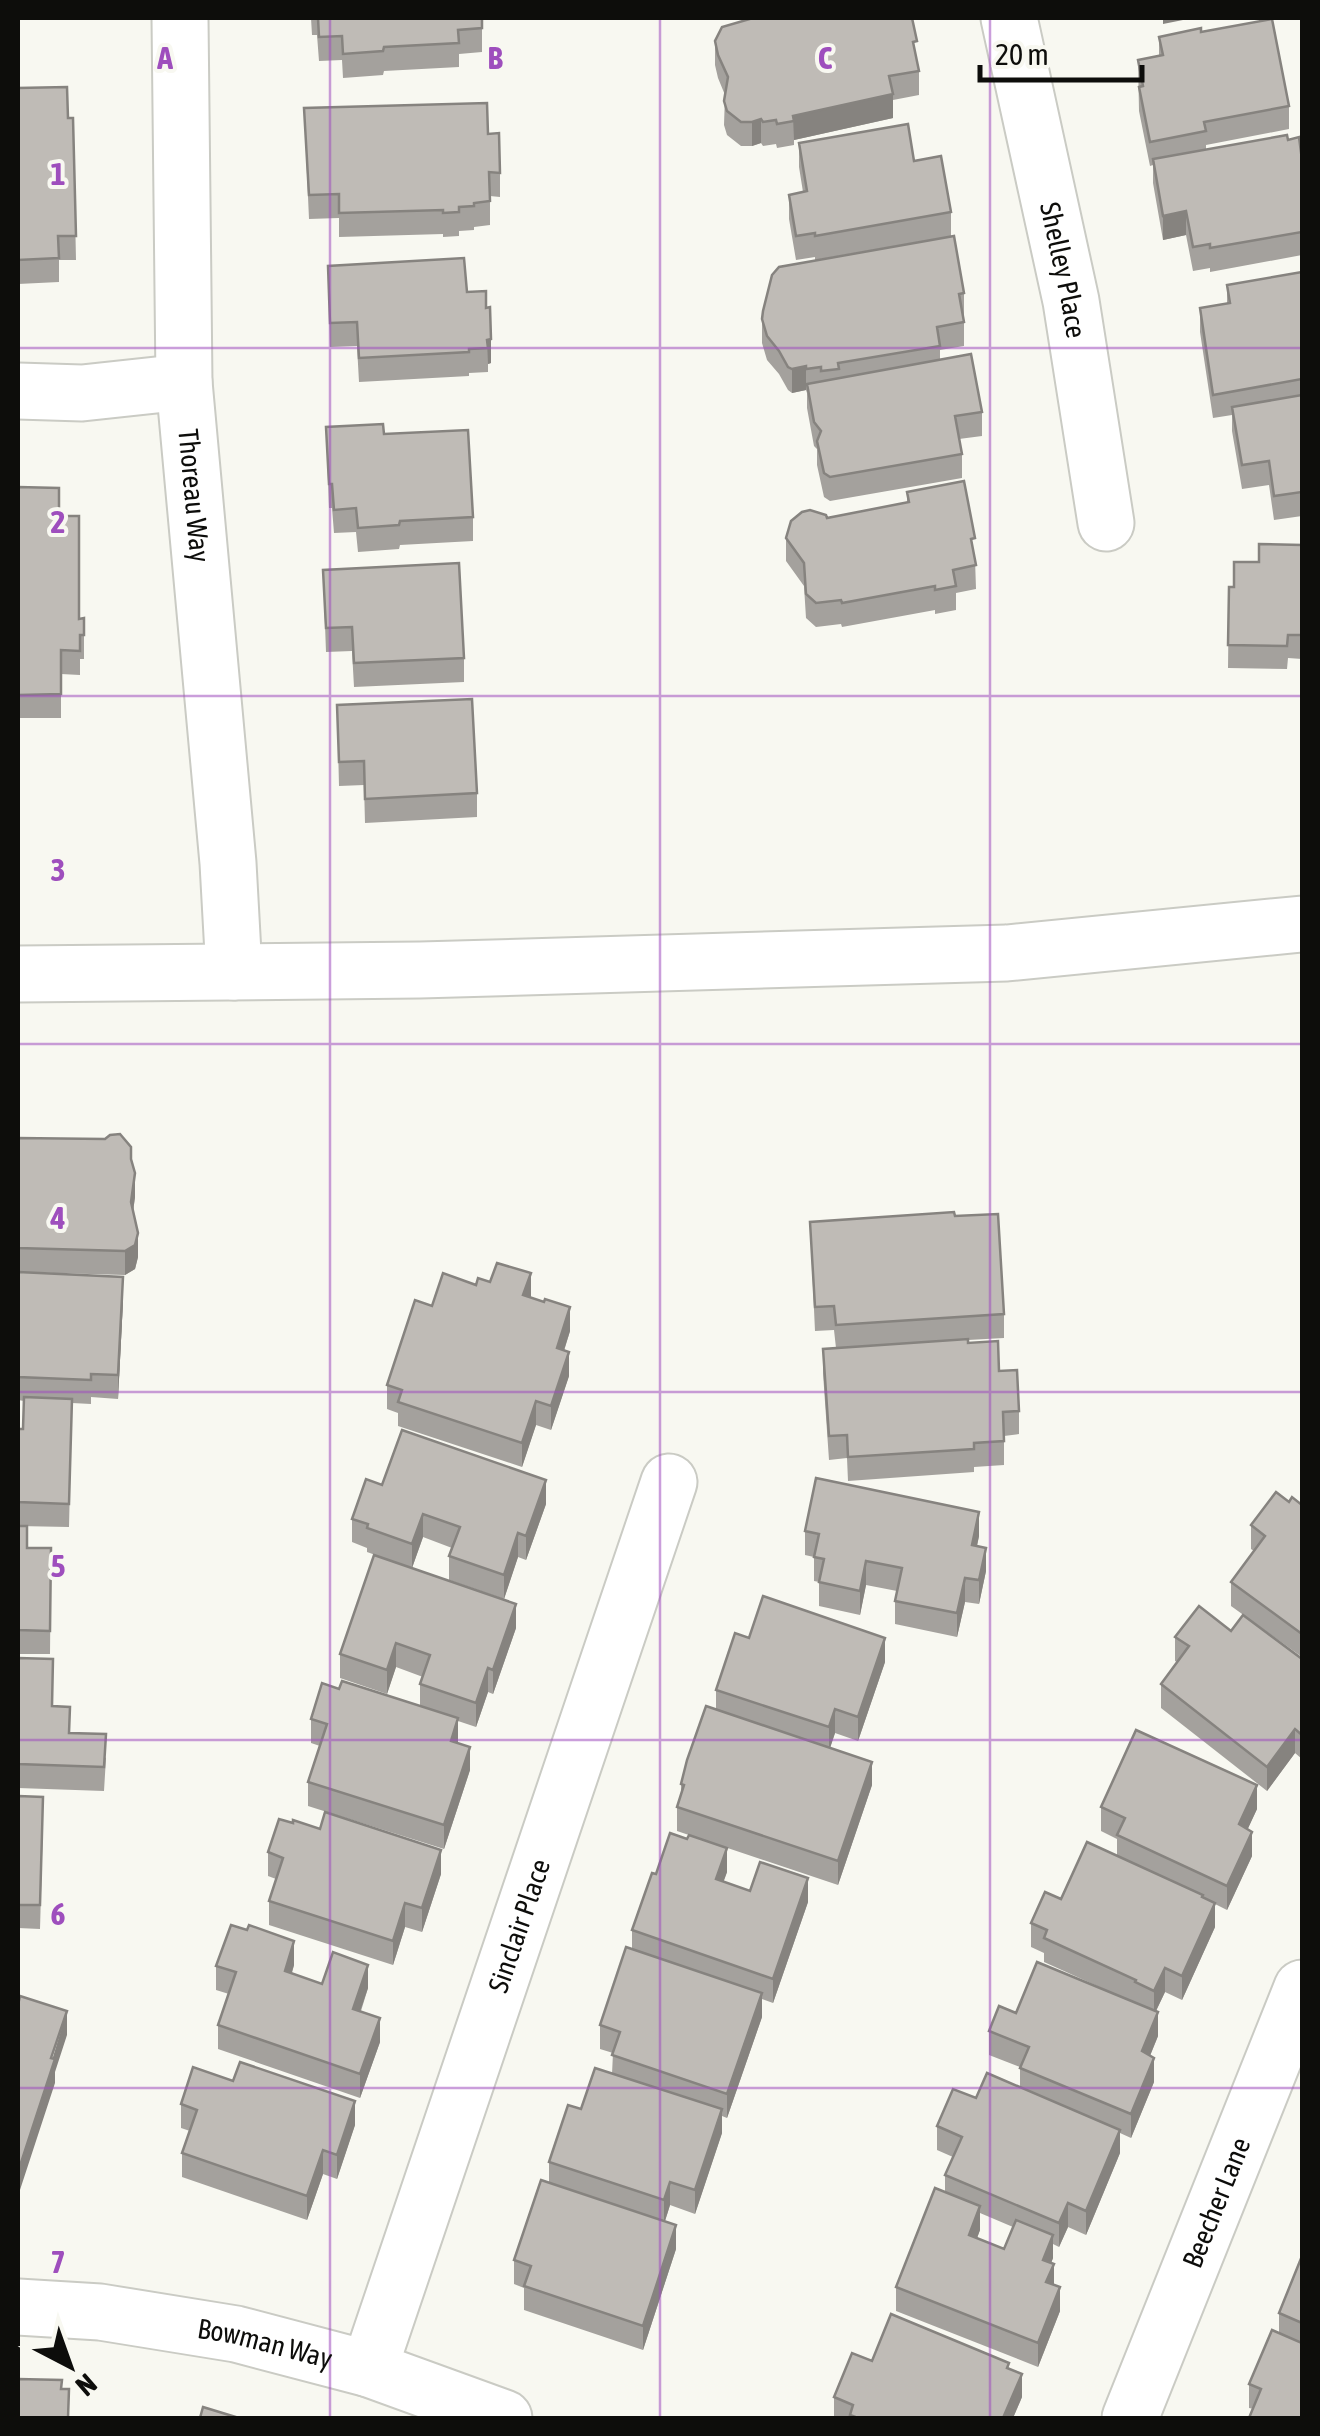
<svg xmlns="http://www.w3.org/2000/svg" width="1320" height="2436" viewBox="0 0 1320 2436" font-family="'Asap Condensed',sans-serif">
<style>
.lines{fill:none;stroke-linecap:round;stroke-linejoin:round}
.minor-casing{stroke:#cacbc4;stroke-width:59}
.secondary-casing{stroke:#cacbc4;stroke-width:59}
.minor{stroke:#fff;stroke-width:55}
.secondary{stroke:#fff;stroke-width:55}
.wall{fill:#a4a19d;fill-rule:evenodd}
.shaded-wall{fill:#86837f}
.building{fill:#bfbbb6;stroke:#86837f;stroke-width:2.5}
.grid{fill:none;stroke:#9e4ebd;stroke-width:2.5;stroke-opacity:0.55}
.labels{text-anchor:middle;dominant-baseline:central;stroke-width:8;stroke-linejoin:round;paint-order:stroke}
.street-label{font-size:28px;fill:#0d0d0b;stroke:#f8f8f1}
.grid-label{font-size:32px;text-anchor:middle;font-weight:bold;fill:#9e4ebd;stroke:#f8f8f1;stroke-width:8;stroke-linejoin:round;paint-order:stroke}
</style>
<rect width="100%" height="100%" fill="#f8f8f1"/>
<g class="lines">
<!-- minor casing -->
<g class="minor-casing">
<g id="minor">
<path id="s1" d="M180,18L184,382L228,863L234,972"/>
<path id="s2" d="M1009,18L1071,301L1106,523"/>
<path d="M18,391L82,393L184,382"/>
<path id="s3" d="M18,2307L100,2312L236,2334L369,2369L504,2418"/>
<path id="s4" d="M369,2369L669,1482"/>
<path id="s5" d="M1130,2418L1302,1988"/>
</g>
</g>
<!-- secondary casing -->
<g class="secondary-casing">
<path id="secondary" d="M18,974L420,970L1007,953L1302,924"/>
</g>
<!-- minor -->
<use href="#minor" class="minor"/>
<!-- secondary -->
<use href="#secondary" class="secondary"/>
</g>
<!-- wall -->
<g class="wall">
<path d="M311,18H482V52L459,54V67L384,71L383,75L343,78L342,60L319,61L317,35H312Z"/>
<path d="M1201,32L1289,106V129L1206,145V150L1288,140L1302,160V255L1210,272V268L1193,271L1186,235L1163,240L1153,183V165L1150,166L1139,111L1138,60L1159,56V37Z"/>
<path d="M715,41L917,60L919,71V95L893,100V118L794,140V145L777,148L776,144L763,146L761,143L752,146H741L727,135L724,125L725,95L718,78L715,65Z"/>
<path d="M18,88L68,118H73L76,260H59V282L18,284Z"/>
<path d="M304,108L488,134L500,173V197L490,196V225L474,227V230L459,231V236L443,237V234L339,237V218L309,219Z"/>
<path d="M799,143L914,161L951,212V236L815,260V257L796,260L789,219V195L803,192L799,167Z"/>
<path d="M328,266L467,292L486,308L491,363L488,364V372L469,373V376L359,382L357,346L330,347Z"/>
<path d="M1302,272V516L1274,520L1269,485L1242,489L1232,431V415L1213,418L1200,332V308L1227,303V285Z"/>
<path d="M964,293V346L940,350V360L982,412V436L959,439L962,454V478L830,501L824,497L817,465V449L814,446L807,408V393L806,390L792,393L788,390L779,374L767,360L762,343V319Z"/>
<path d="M326,427L384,434L473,517V541L400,545L399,549L358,552L356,532L334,533L332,508H329Z"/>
<path d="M18,487L59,516L79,619L84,618V659H80V675L61,674V718H18Z"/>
<path d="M907,492L975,559L976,589L956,593V610L935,614V610L842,627L841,624L816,627L806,618L804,586L786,561V538L827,518L907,502Z"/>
<path d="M1302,545V659L1288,658L1287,669L1228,668L1229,587H1234L1259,562Z"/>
<path d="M323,570L464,658V682L354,687L352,651L326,652Z"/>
<path d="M337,705L477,793V817L365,823L364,785L339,786Z"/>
<path d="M18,1138L131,1159L135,1197L133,1211L138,1257L135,1269L125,1275L19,1272L123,1301L118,1399L91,1397V1404L72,1403L69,1527L18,1526V1429H23L24,1401L18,1400Z"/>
<path d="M955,1216L1004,1314V1338L968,1340V1343L999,1371L1019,1411V1434L1004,1436V1465L974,1467V1472L848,1481L847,1458L829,1460L823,1373V1349L836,1348L834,1330L815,1331L810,1222Z"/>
<path d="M476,1285L531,1298L570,1331L564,1351L569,1376L551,1430L536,1425L522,1467L398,1426V1413L387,1409V1385L432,1306Z"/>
<path d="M382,1485L546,1504L526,1560L518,1557L504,1599L449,1580V1556L452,1548L423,1537L412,1568L367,1552V1548L352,1542V1519Z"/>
<path d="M1289,1502L1302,1505V1657L1231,1606V1582L1254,1551L1251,1549V1525Z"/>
<path d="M18,1526L27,1548H51L50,1654H18Z"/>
<path d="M805,1531L979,1536L977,1546L986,1571L979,1604L965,1602L957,1637L895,1624V1601L897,1591L866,1585L860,1615L819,1606V1582L814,1581V1557L805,1555Z"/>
<path d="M374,1555L516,1628L493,1694L488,1692L476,1727L458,1721L457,1743L470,1770L444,1849L308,1806V1782L320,1746L311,1743V1719L339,1689L420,1706V1684L423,1677L396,1667L387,1694L340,1678V1654Z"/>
<path d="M1231,1631L1302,1659V1759L1295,1753L1267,1791L1161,1708V1684L1177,1662L1175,1661V1637Z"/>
<path d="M749,1638L885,1662L858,1741L835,1733L830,1748L872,1785L838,1885L677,1831V1807L681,1794V1784L716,1709V1690Z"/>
<path d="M18,1658L70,1733L106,1758L104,1791L18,1788Z"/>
<path d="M18,1796L43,1821L40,1929L18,1928Z"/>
<path d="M1101,1807L1257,1809L1247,1830L1252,1856L1227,1910L1215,1904V1927L1182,2000L1165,1992L1156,2011L1158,2036L1150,2056L1154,2082L1131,2138L1120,2133V2153L1086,2235L1068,2227L1059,2247L1053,2244V2258L1051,2263L1054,2284L1060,2311L1038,2367L896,2311V2287L945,2193V2175L953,2157L937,2150V2126L976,2098L1020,2087V2067L989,2055V2031L1016,2013L1115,1994L1044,1962V1953L1031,1947V1923L1117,1856V1839L1101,1831ZM980,2213L1013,2227L1004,2249L977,2238L980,2230Z"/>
<path d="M268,1852L441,1874L422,1932L405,1927L393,1965L269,1925V1901L276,1879L268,1876Z"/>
<path d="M727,1872L723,1882L750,1891L808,1902L773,2003L762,1999V2017L727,2118L722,2116V2133L695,2214L670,2205L665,2221L676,2249L643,2350L524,2310V2288L514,2284V2260L549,2182V2162L581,2109L612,2074L613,2053L600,2049V2025L632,1949V1930L656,1874Z"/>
<path d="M294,1965L292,1973L322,1984L368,1988L361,2011L380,2042L360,2098L218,2049V2025L229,1994L216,1990V1966Z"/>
<path d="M181,2104L355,2125L337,2179L323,2174L307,2220L182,2177V2153L190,2131L181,2128Z"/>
<path d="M1302,2256V2418L1249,2408V2384L1279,2333V2313Z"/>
<path d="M872,2361L1009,2369L1022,2397L1013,2418H834V2397Z"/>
</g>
<!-- shaded-wall -->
<g class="shaded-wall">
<path d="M1163,18H1193L1163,24Z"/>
<path d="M893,94V118L794,140L793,116Z"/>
<path d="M761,119V143L752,146V122Z"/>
<path d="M1186,211V235L1163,240V216Z"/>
<path d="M491,339V363L488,364L487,340Z"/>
<path d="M806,366V390L792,393V369Z"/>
<path d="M135,1173V1197L131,1226V1202Z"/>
<path d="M138,1233V1257L135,1269L125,1275V1251Z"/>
<path d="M531,1273V1297L523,1295Z"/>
<path d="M123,1277V1301L118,1399V1375Z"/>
<path d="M570,1307V1331L557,1372V1348Z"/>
<path d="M569,1352V1376L551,1430V1406Z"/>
<path d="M536,1401V1425L522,1467V1443Z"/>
<path d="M546,1480V1504L526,1560V1536Z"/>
<path d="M979,1512V1536L972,1568V1545Z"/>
<path d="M423,1514V1537L412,1568V1544Z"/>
<path d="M518,1533V1557L504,1599V1575Z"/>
<path d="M986,1548V1571L979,1604V1580Z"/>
<path d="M866,1561V1585L860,1615V1591Z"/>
<path d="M965,1578V1602L957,1637V1613Z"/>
<path d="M516,1604V1628L493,1694V1670Z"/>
<path d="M885,1638V1662L858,1741V1717Z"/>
<path d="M396,1643V1667L387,1694V1670Z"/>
<path d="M488,1668V1692L476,1727V1703Z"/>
<path d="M835,1709V1733L829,1751V1727Z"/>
<path d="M458,1718V1742L451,1764V1741Z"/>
<path d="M1295,1729V1753L1267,1791V1767Z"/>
<path d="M470,1747V1770L444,1849V1825Z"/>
<path d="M872,1762V1785L838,1885V1861Z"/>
<path d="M1257,1785V1809L1239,1848V1824Z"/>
<path d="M1252,1832V1856L1227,1910V1886Z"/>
<path d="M727,1848V1872L716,1903V1879Z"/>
<path d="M441,1850V1874L422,1932V1908Z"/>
<path d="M808,1878V1902L773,2003V1979Z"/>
<path d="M405,1903V1927L393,1965V1941Z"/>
<path d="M1215,1903V1927L1182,2000V1976Z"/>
<path d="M294,1941V1965L285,1994V1971Z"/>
<path d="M368,1965V1988L353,2032V2009Z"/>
<path d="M1165,1968V1992L1154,2015V1991Z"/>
<path d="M762,1993V2017L727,2118V2094Z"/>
<path d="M67,2011V2035L55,2072V2083L18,2196V2172Z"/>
<path d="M1158,2012V2036L1142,2075V2051Z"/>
<path d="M380,2018V2042L360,2098V2074Z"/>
<path d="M1154,2058V2082L1131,2138V2114Z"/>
<path d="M355,2101V2125L337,2179V2155Z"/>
<path d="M722,2109V2133L695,2214V2190Z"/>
<path d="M1120,2130V2153L1086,2235V2211Z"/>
<path d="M323,2150V2174L307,2220V2196Z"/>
<path d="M670,2182V2205L664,2224V2200Z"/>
<path d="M1068,2203V2227L1059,2247V2223Z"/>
<path d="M980,2206V2230L969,2259V2235Z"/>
<path d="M676,2225V2249L643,2350V2326Z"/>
<path d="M1053,2235V2258L1043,2284V2260Z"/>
<path d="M1054,2264V2288L1046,2282Z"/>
<path d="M1060,2287V2311L1038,2367V2343Z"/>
<path d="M1022,2374V2397L1013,2418H1003Z"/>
</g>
<!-- building -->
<g class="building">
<path d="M318,18H482V28L458,30L459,43L384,47L383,51L343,54L342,36L319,37Z"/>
<path d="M753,18H912L917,41L913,42L919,71L889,76L893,94L793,116L794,121L777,124L776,120L763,122L761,119L752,122H741L727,111L724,101L728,77L718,55L715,41L722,27Z"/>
<path d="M1272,19L1289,106L1204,122L1206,131L1150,142L1139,87L1143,86L1138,60L1163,55L1159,37L1201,28V32Z"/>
<path d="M67,87L68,118H73L76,236H58L59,258L18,260V88Z"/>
<path d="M487,103L488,134L499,133L500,173L489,172L490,201L474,203V206L459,207V212L443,213V210L339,213V194L309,195L304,108Z"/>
<path d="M908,124L914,161L941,156L951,212L815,236V233L796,236L789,195L807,191L799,143Z"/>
<path d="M1287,135L1288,140L1299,137L1302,160V232L1210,248V244L1193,247L1186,211L1163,216L1153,159Z"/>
<path d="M954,236L964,293L959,294L964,322L937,327L940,346L838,363L839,369L821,371V367L806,369V366L792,369L788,367L779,351L767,336L762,319L763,311L772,275L779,267Z"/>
<path d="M464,258L467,292L486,291V308L490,307L491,339L487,340L488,348L469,349V352L359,358L357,322L330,323L328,266Z"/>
<path d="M1302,272V379L1213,395L1200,308L1230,303L1227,285Z"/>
<path d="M971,354L982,412L955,416L962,454L830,477L824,473L817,441L821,431L814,422L807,384Z"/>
<path d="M1302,395V492L1274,496L1269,461L1242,465L1232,407Z"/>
<path d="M383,424L384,434L468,430L473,517L400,521L399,525L358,528L356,508L334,510L332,484H329L326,427Z"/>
<path d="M964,481L975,538L971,539L976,565L953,570L956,586L935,590V586L842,603L841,600L816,603L806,594L804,563L786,538L791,521L802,512L810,510L826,515L827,518L909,502L907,492Z"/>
<path d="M18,487L59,488V516H79V619L84,618V635H80V651L61,650V694L18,695Z"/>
<path d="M1259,544L1302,545V635H1288L1287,646L1228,645L1229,587H1234V562H1259Z"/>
<path d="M459,563L464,658L354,663L352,627L326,628L323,570Z"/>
<path d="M472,699L477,793L365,799L364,761L339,762L337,705Z"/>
<path d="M120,1134L131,1147V1159L135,1173L131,1202L138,1233L135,1245L125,1251L18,1248V1138L105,1139L110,1135Z"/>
<path d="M954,1212L955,1216L998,1214L1004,1314L836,1325L834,1306L815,1307L810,1222Z"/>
<path d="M497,1263L531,1273L523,1295L544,1302L545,1299L570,1307L557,1348L569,1352L551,1406L536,1401L522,1443L398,1402L402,1390L387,1385L415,1300L432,1306L443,1273L476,1285L478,1278L490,1282Z"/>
<path d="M18,1272L123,1277L118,1375L91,1374V1380L18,1377Z"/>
<path d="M968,1339V1343L998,1341L999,1371L1017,1370L1019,1411L1003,1412L1004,1441L974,1443V1449L848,1457L847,1435L829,1436L823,1349Z"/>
<path d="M24,1397L72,1399L69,1504L18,1502V1429H23Z"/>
<path d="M402,1430L546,1480L526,1536L518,1533L504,1575L449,1556L460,1527L423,1514L412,1544L367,1528L368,1524L352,1519L366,1479L382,1485Z"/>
<path d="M816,1478L979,1512L972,1545L986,1548L979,1580L965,1578L957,1613L895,1601L902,1568L866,1561L860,1591L819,1582L824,1559L814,1557L819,1534L805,1531Z"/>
<path d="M1276,1492L1289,1502L1292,1497L1302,1505V1634L1231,1582L1265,1536L1251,1525Z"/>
<path d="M18,1526H27V1548H51L50,1631L18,1630Z"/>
<path d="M374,1555L516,1604L493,1670L488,1668L476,1703L420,1684L430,1655L396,1643L387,1670L340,1654Z"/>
<path d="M763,1596L885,1638L858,1717L835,1709L829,1727L716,1690L735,1633L749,1638Z"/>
<path d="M1199,1606L1231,1631L1243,1615L1302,1659V1735L1295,1729L1267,1767L1161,1684L1189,1646L1175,1637Z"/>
<path d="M18,1658L53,1659L52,1706L70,1707L69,1733L106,1734L104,1767L18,1764Z"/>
<path d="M342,1681L458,1718L451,1741L470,1747L444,1825L308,1782L327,1724L311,1719L322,1683L339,1689Z"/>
<path d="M706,1706L872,1762L838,1861L677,1807L684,1785L681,1784L687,1760Z"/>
<path d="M1136,1730L1257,1785L1239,1824L1252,1832L1227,1886L1117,1835L1125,1818L1101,1807Z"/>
<path d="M18,1796L43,1797L40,1905H18Z"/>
<path d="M325,1812L441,1850L422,1908L405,1903L393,1941L269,1901L283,1858L268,1852L279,1819L293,1823V1820L320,1829Z"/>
<path d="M670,1833L687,1839L689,1835L727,1848L716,1879L750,1891L760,1862L808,1878L773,1979L632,1930L652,1873L656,1874Z"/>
<path d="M1087,1842L1203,1895L1202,1897L1215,1903L1182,1976L1165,1968L1154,1991L1135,1982L1136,1980L1044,1938L1047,1930L1031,1923L1045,1892L1061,1899Z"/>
<path d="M231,1925L247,1930L249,1925L294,1941L285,1971L322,1984L333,1952L368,1965L353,2009L380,2018L360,2074L218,2025L236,1972L216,1966Z"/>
<path d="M626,1947L762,1993L727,2094L612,2055L620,2032L600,2025Z"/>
<path d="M1037,1962L1158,2012L1142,2051L1154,2058L1131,2114L1020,2068L1029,2047L989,2031L999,2006L1016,2013Z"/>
<path d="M20,1996L67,2011L51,2058L55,2059L18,2172V2005Z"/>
<path d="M240,2062L355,2101L337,2155L323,2150L307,2196L182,2153L197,2110L181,2104L193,2067L233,2081Z"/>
<path d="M595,2068L722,2109L695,2190L670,2182L664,2200L549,2162L568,2105L581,2109Z"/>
<path d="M987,2073L1120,2130L1086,2211L1068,2203L1059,2223L945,2175L962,2137L937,2126L953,2089L976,2098Z"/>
<path d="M541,2180L676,2225L643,2326L524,2286L531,2266L514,2260Z"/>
<path d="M935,2188L980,2206L969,2235L1004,2249L1016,2220L1053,2235L1043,2260L1054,2264L1046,2282L1060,2287L1038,2343L896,2287Z"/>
<path d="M1302,2256V2323L1279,2313Z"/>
<path d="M891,2314L1009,2363L1007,2368L1022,2374L1003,2418H858L850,2415L853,2405L834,2397L852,2353L872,2361Z"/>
<path d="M1272,2330L1302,2343V2418H1249L1261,2389L1249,2384Z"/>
<path d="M18,2379L62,2380L61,2389H69L68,2418H18Z"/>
<path d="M203,2407L239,2418H200Z"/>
</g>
<!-- grid -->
<path class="grid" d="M330,18V2418M660,18V2418M990,18V2418M18,348H1302M18,696H1302M18,1044H1302M18,1392H1302M18,1740H1302M18,2088H1302"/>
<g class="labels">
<!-- street labels -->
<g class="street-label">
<text stroke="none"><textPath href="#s2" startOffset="258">Shelley Place</textPath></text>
<text stroke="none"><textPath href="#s1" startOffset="478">Thoreau Way</textPath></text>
<text stroke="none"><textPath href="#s4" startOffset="468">Sinclair Place</textPath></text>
<text stroke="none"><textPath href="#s5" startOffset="232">Beecher Lane</textPath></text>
<text stroke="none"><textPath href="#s3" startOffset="250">Bowman Way</textPath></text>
</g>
</g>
<g class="grid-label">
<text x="165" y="69">A</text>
<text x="495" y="69">B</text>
<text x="825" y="69">C</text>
<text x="58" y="185">1</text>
<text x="58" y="533">2</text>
<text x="58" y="881">3</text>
<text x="58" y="1229">4</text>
<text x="58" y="1577">5</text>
<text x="58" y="1925">6</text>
<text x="58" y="2273">7</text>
</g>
<!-- border -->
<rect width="1320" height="2436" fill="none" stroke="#0d0d0b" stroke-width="40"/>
<!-- north arrow -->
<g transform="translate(70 2366) rotate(139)" stroke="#f8f8f1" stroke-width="8" paint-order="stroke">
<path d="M0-8L18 38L0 25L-18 38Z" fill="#0d0d0b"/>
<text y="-15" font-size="28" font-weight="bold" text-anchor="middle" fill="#0d0d0b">N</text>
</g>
<!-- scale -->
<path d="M980 65v15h162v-15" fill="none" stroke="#0d0d0b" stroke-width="5"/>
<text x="995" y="65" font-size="30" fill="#0d0d0b" stroke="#f8f8f1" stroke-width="8" paint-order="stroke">20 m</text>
</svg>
